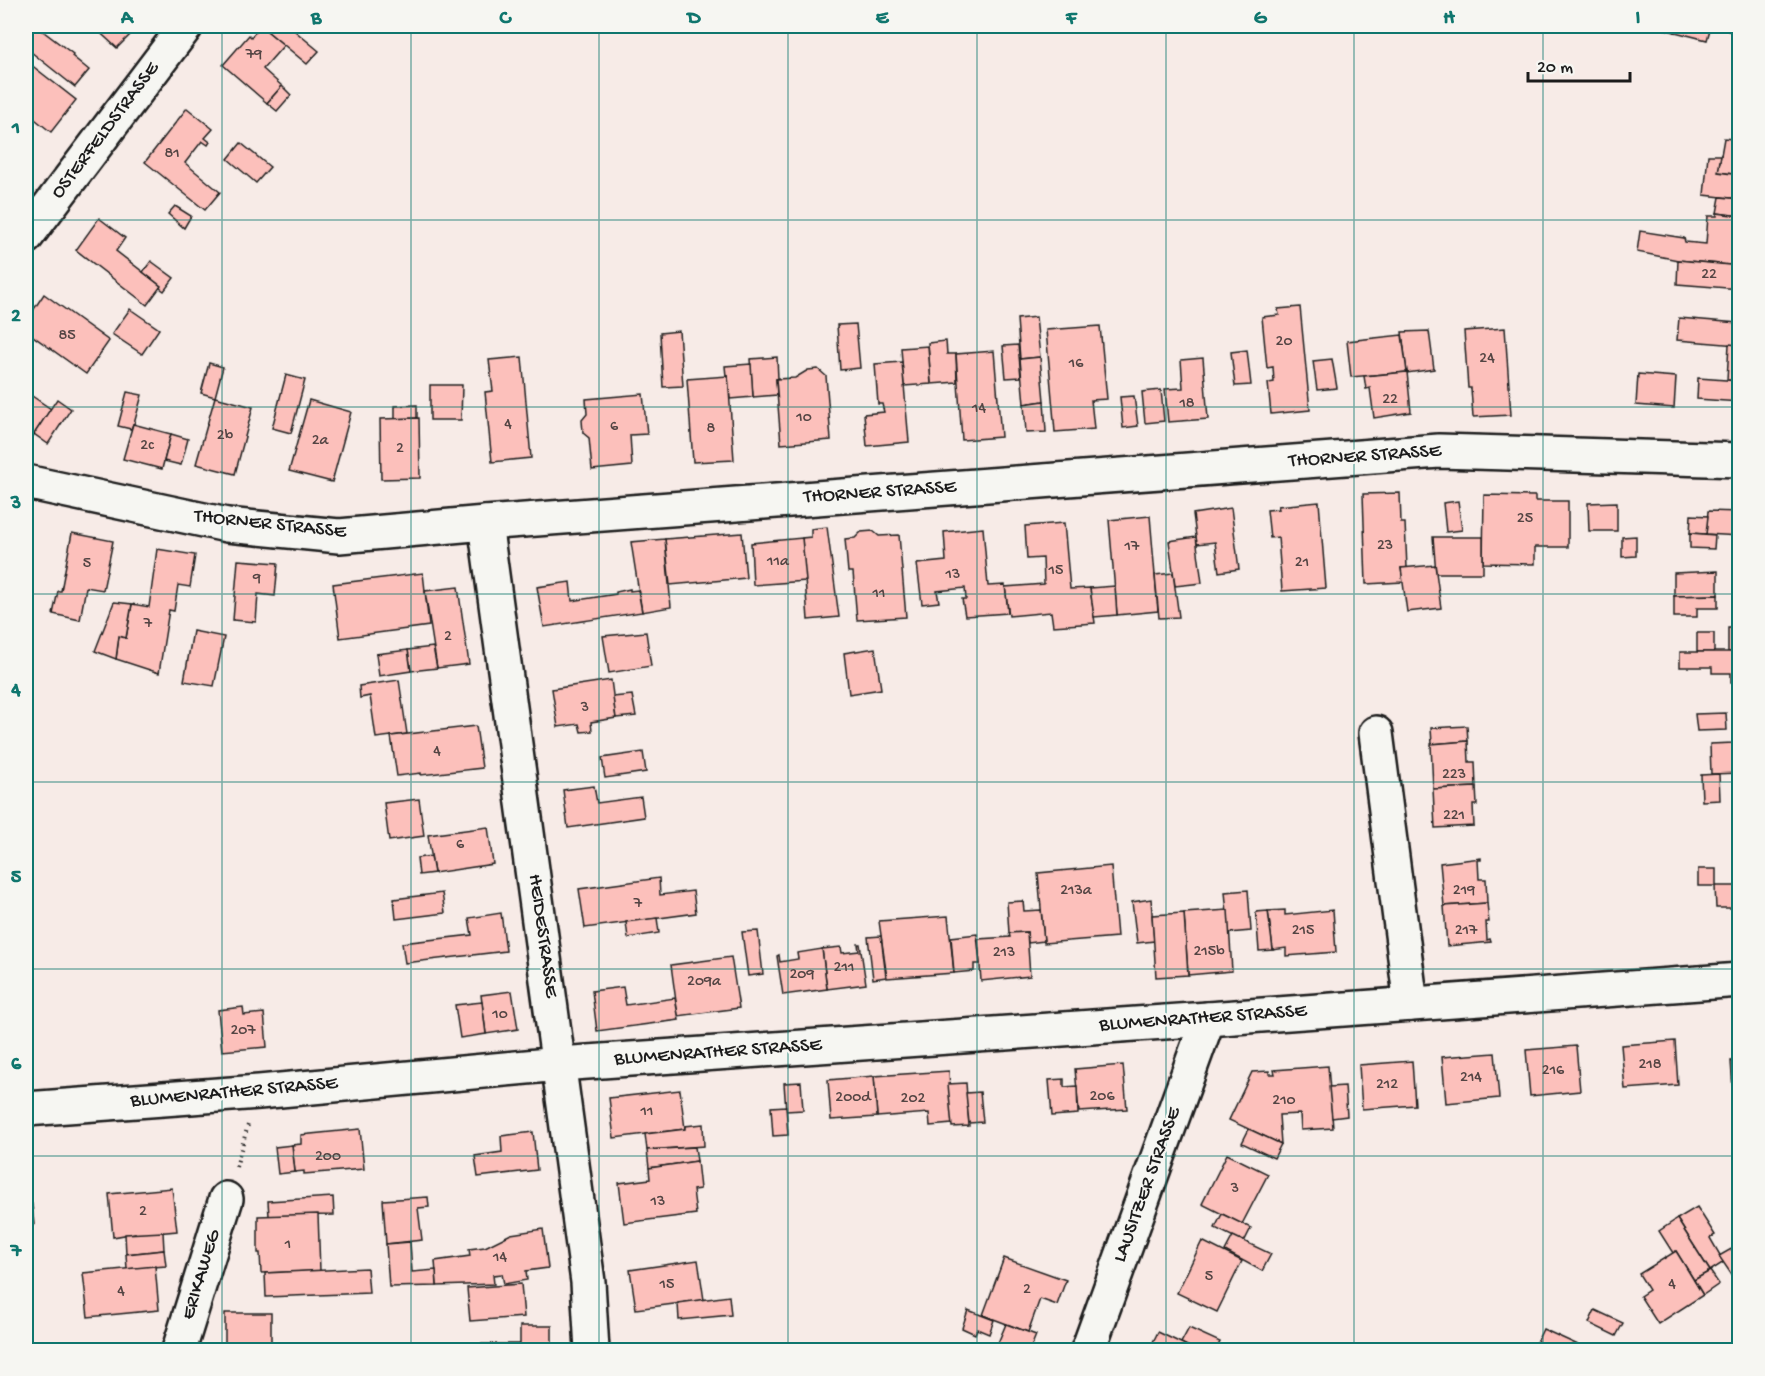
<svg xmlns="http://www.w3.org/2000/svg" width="1765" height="1376" viewBox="0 0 1765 1376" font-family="'Gochi Hand',sans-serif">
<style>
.building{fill:#fcc0bb;stroke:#1c1c1c;stroke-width:1.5}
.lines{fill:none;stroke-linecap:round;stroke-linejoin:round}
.minor-casing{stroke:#1c1c1c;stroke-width:38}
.tertiary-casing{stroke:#1c1c1c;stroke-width:38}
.path{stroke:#1c1c1c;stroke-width:4;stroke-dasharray:1.5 4.5;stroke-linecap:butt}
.minor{stroke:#f6f6f2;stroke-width:33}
.tertiary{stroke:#f6f6f2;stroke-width:33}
.grid{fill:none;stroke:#0f766e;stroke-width:1.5;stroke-opacity:0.55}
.labels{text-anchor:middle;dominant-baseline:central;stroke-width:4.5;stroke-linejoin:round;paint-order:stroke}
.number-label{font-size:16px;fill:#544544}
.street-label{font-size:20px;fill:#1c1c1c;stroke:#f6f6f2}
.neatline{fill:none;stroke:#0f766e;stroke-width:2}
.grid-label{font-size:20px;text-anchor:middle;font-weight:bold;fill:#0f766e}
</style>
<rect width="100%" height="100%" fill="#f7ebe7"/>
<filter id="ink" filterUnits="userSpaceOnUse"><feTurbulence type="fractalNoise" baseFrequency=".0167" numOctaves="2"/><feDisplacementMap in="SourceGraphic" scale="12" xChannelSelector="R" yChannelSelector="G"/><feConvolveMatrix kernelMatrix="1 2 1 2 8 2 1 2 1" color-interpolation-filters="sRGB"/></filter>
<g filter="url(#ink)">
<!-- building -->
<g class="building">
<path d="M27,26H36L73,54L72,56L89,70L75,87L26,48Z"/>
<path d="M93,26H139L117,48Z"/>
<path d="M261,26L284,45L263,69L282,86L267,103L223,65L249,35L251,37Z"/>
<path d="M261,26H289L319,51L307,64Z"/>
<path d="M1661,26H1677L1675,32L1660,28Z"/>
<path d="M1677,26H1711L1707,40L1675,32Z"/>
<path d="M1729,26H1740V34L1728,31Z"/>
<path d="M30,64L76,100L51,132L26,112V70Z"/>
<path d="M282,86L291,95L277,111L267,103Z"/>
<path d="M187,108L213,129L205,138L210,142L208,145L202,141L185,163L220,192L205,210L145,162Z"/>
<path d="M1724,138L1740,140V175L1718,172Z"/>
<path d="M241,143L270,167L256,183L228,159Z"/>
<path d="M1708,155H1721L1718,172L1740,175V199L1704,195Z"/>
<path d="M1720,197L1740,199V216L1717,213Z"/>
<path d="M175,206L191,216L184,228L168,214Z"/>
<path d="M1717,213L1740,216V266L1678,260L1637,252L1640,231L1684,238L1685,242L1706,244L1708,216H1717Z"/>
<path d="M99,218L125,238L116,251L161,286L147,305L76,250Z"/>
<path d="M1678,260L1740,266V289L1677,284Z"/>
<path d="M151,261L174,278L164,291L160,288L161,286L143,272Z"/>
<path d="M44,294L109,341L86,374L26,331V321Z"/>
<path d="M1300,307L1310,410L1271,414L1268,383L1274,382L1273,367L1267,368L1262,317L1279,315L1278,309Z"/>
<path d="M130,309L159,329L142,354L112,334Z"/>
<path d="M1036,317L1040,357L1020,359L1017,319Z"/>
<path d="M1679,318L1738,323L1737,345L1677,340Z"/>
<path d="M856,324L860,368L840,370L837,325Z"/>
<path d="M1100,326L1107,399L1091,400L1094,429L1055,432L1046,330Z"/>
<path d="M1505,328L1511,415L1473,417L1471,388H1468L1464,331Z"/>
<path d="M679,331L683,386L663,387L660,333Z"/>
<path d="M1429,331L1434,369L1407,373L1402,332Z"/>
<path d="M1402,335L1407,372L1351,377L1347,341Z"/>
<path d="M946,341L947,354H956L957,382L931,384L928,343Z"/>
<path d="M1737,342H1740V381L1727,380L1729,344L1737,345Z"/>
<path d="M1018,345L1021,377L1006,378L1003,346Z"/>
<path d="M928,346L931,384L904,386L901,348Z"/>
<path d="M1247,350L1251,385L1235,386L1231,352Z"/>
<path d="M994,351L1001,437L962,440L956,354Z"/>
<path d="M522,357L531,458L492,462L485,392L493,391L489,360Z"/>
<path d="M777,357L778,379H776L777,395L753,397L750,359Z"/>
<path d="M1040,357L1044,401L1024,404L1020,359Z"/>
<path d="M1203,358L1208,419L1168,422L1165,389L1183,388L1181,360Z"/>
<path d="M1332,359L1337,388L1317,390L1313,361Z"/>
<path d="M902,362L909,442L867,446L864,414L884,412L882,404H878L875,364Z"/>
<path d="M209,363L223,367L215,397L201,393Z"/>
<path d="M751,364L753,397L730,399L728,376H726L725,366Z"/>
<path d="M818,369L826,376L831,440L781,444L776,379L795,378L808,370Z"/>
<path d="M1407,372L1411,412L1374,418L1370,388L1366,389L1364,376Z"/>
<path d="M1638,374L1676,377L1674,408L1636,405Z"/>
<path d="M286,375L305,380L291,433L272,428Z"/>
<path d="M728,376L734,460L693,462L687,379Z"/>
<path d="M1698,378L1740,381V402L1697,399Z"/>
<path d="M430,385H462L461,420H430Z"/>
<path d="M1161,390L1164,421L1145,423L1142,392Z"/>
<path d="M26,392L51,409L27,445L26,444Z"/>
<path d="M127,392L142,395L134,424H133L131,429L118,426Z"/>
<path d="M643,394L647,434L630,435L632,466L592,470L589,438L583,433L582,420L587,414L586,399Z"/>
<path d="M1134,396L1138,426L1123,428L1120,397Z"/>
<path d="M215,397L253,407L235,474L196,464Z"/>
<path d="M57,399L71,409L48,444L34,434Z"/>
<path d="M309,400L351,412L332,482L289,471Z"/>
<path d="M1044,401L1046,432L1026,433L1024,404Z"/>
<path d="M417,405V418L395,419V406Z"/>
<path d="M419,418L420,478L381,479L380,419Z"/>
<path d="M133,424L171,434L162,469L123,459Z"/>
<path d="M171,434L188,439L181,465L164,461Z"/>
<path d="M1400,493L1401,523H1405L1407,568H1401L1403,582L1366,584L1363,494Z"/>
<path d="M1484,495L1535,496V501H1568V547H1535V564L1483,563Z"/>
<path d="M1740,496V536L1706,534L1708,511L1739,512Z"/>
<path d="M1458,501L1462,530L1446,532L1443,503Z"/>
<path d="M1319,502L1326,588L1282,591L1278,537L1270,538L1267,510L1279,509L1278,506Z"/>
<path d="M1617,502V531H1589L1588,503Z"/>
<path d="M1231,508L1239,569L1219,572L1215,542L1197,544L1193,514Z"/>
<path d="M1691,515L1708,516L1706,534L1690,533Z"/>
<path d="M1150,516L1158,611L1117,615L1109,520Z"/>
<path d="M1064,523L1070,589L1090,588L1095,623L1053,626L1051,612L1009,616L1005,587L1044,584L1043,558L1027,559L1025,526Z"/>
<path d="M827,527L839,617L808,620L802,538L811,537V529Z"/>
<path d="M983,528L988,586L1005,585L1008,613L965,616L962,599H966L965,588L937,591L939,602L922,604L917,564L946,561L944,532Z"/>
<path d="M873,531L879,536L899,535L906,617L857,620L853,572H848L845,539L855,538L861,532Z"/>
<path d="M72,533L113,541L103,590L86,587L80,620L53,614L58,591H61Z"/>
<path d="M742,533L746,578L670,585L665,539Z"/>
<path d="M1690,533L1715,535L1714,549L1690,548Z"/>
<path d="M1636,536V556L1622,557V537Z"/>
<path d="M1738,536H1740V574H1737Z"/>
<path d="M1196,537L1202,583L1175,586L1169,541Z"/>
<path d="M1433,537H1483V573H1436Z"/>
<path d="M802,538L806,581L753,585L751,543Z"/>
<path d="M665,539L671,607L642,612L631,542Z"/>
<path d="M157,549L195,555L190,587L178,585L174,611L169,610L159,673L116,659L119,636L126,638L132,604L149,607Z"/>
<path d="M238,560L278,563L275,596L258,594L256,622L233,620Z"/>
<path d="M1435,565L1441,608L1407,612L1401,568Z"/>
<path d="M1718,571V595L1674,596V573Z"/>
<path d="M423,573L429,626L340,638L333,584Z"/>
<path d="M1173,573L1179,617L1159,618L1155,575Z"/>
<path d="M570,582L572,601L616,594V592L630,589V591L638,590L642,612L544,627L537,587Z"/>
<path d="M1115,586L1117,615L1094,617L1090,588Z"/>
<path d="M458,587L469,664L437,668L425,591Z"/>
<path d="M1718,595V608H1697V617H1674V596Z"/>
<path d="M114,602L132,604L126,638L119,636L116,659L95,651Z"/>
<rect x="1728" y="628" width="12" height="24"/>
<path d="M193,631L224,637L214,686L184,681Z"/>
<path d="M646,632L651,666L609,673L603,636Z"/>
<rect x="1697" y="633" width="17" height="19"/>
<path d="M433,647L437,668L411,671L408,650Z"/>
<path d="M875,648L881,689L849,694L844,653Z"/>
<path d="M408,650L411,671L379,676L376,654Z"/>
<path d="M1680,652H1740V688H1737V682H1731V673H1712V667H1680Z"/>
<path d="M399,680L407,734L376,738L370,696L360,698L359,686Z"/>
<path d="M611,680L616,718L591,722L592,731L581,732L579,724L558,727L552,689Z"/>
<path d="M632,695L636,716L616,718L613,697Z"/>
<path d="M1726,713L1727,730L1697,731L1695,714Z"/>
<path d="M476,726L482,768L421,775V773L397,776L391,736Z"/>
<path d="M1467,726L1468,741L1432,744L1431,728Z"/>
<path d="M1734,733H1740V773L1711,774L1710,744L1734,743Z"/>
<path d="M1468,741L1469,762H1475L1476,787L1433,789L1431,744Z"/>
<path d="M643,752L646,772L605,778L602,758Z"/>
<path d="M1719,774L1720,800L1702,801L1701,775Z"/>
<path d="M594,786L597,803L641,797L644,817L568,828L563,790Z"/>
<path d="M1476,787L1477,805H1473L1474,826L1435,828L1433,789Z"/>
<path d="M419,799L424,836L389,841L384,803Z"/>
<path d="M488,827L493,864L434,873L428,835Z"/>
<path d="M431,856L434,873L419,875L417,858Z"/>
<path d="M1481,858V860H1478L1479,879H1486L1487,903L1444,906L1440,863Z"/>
<path d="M1111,866L1117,937L1044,943L1038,873Z"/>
<rect x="1698" y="869" width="18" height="17"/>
<path d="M659,878L660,895L693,891L696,913L585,928L579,889Z"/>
<path d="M1715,886H1740V908H1716Z"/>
<path d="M1248,890L1251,931L1229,933L1225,892Z"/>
<path d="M442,893L445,913L396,919L394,899Z"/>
<path d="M1151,899L1154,941L1137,943L1132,902Z"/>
<path d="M1023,901L1024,911L1041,910L1044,941L1028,943L1027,932L1009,933L1007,902Z"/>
<path d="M1487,903L1489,922H1486L1487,940L1490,939L1491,942L1447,946L1444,906Z"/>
<path d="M1228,910L1232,971L1188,975L1184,913Z"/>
<path d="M1285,910V915L1333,910L1336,952L1286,956V948L1273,950L1268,911Z"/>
<path d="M1268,911L1273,950L1259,951L1256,912Z"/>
<path d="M501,913L506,951L405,963L402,943L472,935L469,918Z"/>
<path d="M1184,913L1188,975L1156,977L1152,915Z"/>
<path d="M948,916L954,973L887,978L879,921Z"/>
<path d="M657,918L659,933L628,938L626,922Z"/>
<path d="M758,931L763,974L748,976L742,932Z"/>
<path d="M1027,932L1030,976L981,981L978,939L1010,937L1009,933Z"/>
<path d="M977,934L980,964H974V971L954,973L951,937Z"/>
<path d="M881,936L886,977L873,979L868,937Z"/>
<path d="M858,944H860L866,984L827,989L822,949L841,947L842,953L859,951Z"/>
<path d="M822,949L827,989L783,995L777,956L779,955L780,962L798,959L797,953Z"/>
<path d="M731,957L739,1008L678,1016L671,965Z"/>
<path d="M623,987L626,1005L675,998L679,1020L597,1031L592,991Z"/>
<path d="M512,991L518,1029L486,1034L481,995Z"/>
<path d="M482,1002L486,1034L460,1038L455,1005Z"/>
<path d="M243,1007L244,1015L264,1013L267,1047L222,1051L218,1010Z"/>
<path d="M1675,1041L1678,1085L1625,1089L1621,1045Z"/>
<path d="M1576,1046L1580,1091L1530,1096L1526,1050Z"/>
<path d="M1495,1053L1499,1098L1446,1103L1442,1057Z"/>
<path d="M1740,1060V1106H1734L1731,1061Z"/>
<path d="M1412,1061L1415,1105L1362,1109L1359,1065Z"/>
<path d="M1123,1065L1127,1109L1079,1112L1075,1069Z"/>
<path d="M1328,1066L1333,1128L1301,1130L1300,1114L1279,1115L1281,1144L1229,1120L1252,1072L1269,1071V1074H1275L1274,1070Z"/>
<path d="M949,1071L952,1124L930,1126L929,1113L877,1117L874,1076Z"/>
<path d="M874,1076L877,1117L831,1120L828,1080Z"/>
<path d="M1064,1079V1087L1077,1086L1078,1114L1052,1116L1049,1080Z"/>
<path d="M801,1082L803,1110L786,1111L784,1083Z"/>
<path d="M966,1083L969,1126L952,1127L948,1084Z"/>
<path d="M1345,1086L1347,1116L1332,1118L1329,1087Z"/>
<path d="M680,1090L685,1129L614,1138L609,1098Z"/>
<path d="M980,1092L983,1122L969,1123L966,1093Z"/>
<path d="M786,1106L788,1135L773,1136L771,1107Z"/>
<path d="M703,1124L704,1146L647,1150L645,1134L685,1129V1126Z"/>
<path d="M360,1129L364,1169L304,1174V1171L295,1172L292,1145L301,1144V1135Z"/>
<path d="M1249,1129L1281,1144L1274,1158L1242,1143Z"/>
<path d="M533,1132L537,1170L478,1177L475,1156L502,1152L501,1136Z"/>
<path d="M292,1145L295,1172L278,1174L275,1147Z"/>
<path d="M695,1147L697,1161L649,1168L647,1150Z"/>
<path d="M1227,1154L1268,1174L1242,1224L1202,1204Z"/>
<path d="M697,1161L700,1189L693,1190L696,1214L624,1223L619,1183L650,1179L649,1168Z"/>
<path d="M172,1188L177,1231L135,1235V1233L113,1237L109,1194Z"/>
<path d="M333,1197L334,1215L269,1216L268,1201Z"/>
<path d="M428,1197L429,1207L418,1208L422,1240L386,1244L383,1200Z"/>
<path d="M32,1204L34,1225L26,1226V1205Z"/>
<path d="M1697,1207L1715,1235L1710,1238L1724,1262L1710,1271L1677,1219Z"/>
<path d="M318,1214L320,1271L261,1273L260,1253H258V1216Z"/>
<path d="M1222,1214L1251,1228L1244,1242L1215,1228Z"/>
<path d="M1677,1219L1710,1271L1694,1280L1676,1251L1673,1253L1659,1231Z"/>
<path d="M543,1229L548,1268L526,1271L527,1280L504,1284L502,1274L493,1275L494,1284L437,1286L435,1261L470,1256L469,1249L485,1247L511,1234Z"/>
<path d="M163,1232L164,1250L126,1254L125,1234Z"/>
<path d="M1233,1236L1271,1254L1262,1271L1225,1251Z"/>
<path d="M1202,1241L1242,1261L1217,1312L1177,1293Z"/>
<path d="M410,1242L412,1272L436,1270L437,1286L389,1287L386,1244Z"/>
<path d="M1740,1244V1287L1719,1256Z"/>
<path d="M164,1250L166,1266L127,1269L126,1254Z"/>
<path d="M1676,1251L1703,1295L1658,1324L1640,1296L1649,1290L1639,1274Z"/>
<path d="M1004,1258L1066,1280L1057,1305L1040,1299L1028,1332L983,1315Z"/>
<path d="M698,1260L704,1300L636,1309L630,1270Z"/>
<path d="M155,1266L159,1310L88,1317L83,1273Z"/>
<path d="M367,1268L369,1293L266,1297L265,1273Z"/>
<path d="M1710,1271L1719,1284L1703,1295L1694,1280Z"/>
<path d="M521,1284L524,1317L470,1321L467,1288Z"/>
<path d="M729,1296L731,1315L679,1320L678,1303Z"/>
<path d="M968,1310L994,1320L989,1334L977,1329L975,1334L962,1328Z"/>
<path d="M1595,1310L1623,1323L1616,1336L1589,1323Z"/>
<path d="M225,1313H271V1346H269V1350H225Z"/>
<path d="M1006,1324L1036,1335L1030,1350H995Z"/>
<path d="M520,1326H552V1350H492V1344H520Z"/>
<path d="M1189,1328L1220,1342L1216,1350H1195L1181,1343Z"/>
<path d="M1543,1329L1589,1350H1533Z"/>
<path d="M1158,1332L1181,1343L1195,1350H1149Z"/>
<path d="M26,1339H30L31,1350H26Z"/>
<rect x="457" y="1344" width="35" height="6"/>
</g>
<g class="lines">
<!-- minor casing -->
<g class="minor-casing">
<g id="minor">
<path d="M26,237L186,26"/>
<path d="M26,482L227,525L339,536L485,523L1439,451L1740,460"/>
<path d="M485,523L588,1282L592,1350"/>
<path d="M1376,733L1411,1004"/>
<path d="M179,1350L226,1199"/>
<path d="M1088,1350L1208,1019"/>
</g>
</g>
<!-- tertiary casing -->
<g class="tertiary-casing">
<path id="tertiary" d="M26,1109L259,1092L559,1064L1208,1019L1740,980"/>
</g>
<!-- path -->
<path class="path" d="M236,1167L248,1125"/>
<!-- minor -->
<use href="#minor" class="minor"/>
<!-- tertiary -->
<use href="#tertiary" class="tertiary"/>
</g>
</g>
<!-- grid -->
<path class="grid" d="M222,26V1350M411,26V1350M599,26V1350M788,26V1350M977,26V1350M1166,26V1350M1354,26V1350M1543,26V1350M26,220H1740M26,407H1740M26,594H1740M26,782H1740M26,969H1740M26,1156H1740"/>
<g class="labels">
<!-- number labels -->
<g class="number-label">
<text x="254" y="55">79</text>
<text x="172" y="154">81</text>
<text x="1709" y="275">22</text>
<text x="67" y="336">85</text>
<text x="1284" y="342">20</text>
<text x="1487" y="359">24</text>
<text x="1076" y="364">16</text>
<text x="1390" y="400">22</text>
<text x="1187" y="404">18</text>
<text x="979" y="409">14</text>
<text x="804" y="418">10</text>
<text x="508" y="425">4</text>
<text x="614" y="427">6</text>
<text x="711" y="429">8</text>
<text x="225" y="436">2b</text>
<text x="320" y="441">2a</text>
<text x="147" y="446">2c</text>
<text x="400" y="449">2</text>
<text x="1525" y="519">25</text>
<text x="1385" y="546">23</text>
<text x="1132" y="547">17</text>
<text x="778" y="562">11a</text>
<text x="1302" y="563">21</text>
<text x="87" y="564">5</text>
<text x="1056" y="571">15</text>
<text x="953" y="575">13</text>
<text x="257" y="579">9</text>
<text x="879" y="594">11</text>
<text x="148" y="624">7</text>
<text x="448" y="637">2</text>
<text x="585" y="708">3</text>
<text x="437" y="752">4</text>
<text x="1454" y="775">223</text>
<text x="1454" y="816">221</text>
<text x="460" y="845">6</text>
<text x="1076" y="891">213a</text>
<text x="1464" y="891">219</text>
<text x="638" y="904">7</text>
<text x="1303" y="931">215</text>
<text x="1466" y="931">217</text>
<text x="1209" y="952">215b</text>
<text x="1004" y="953">213</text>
<text x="844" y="968">211</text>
<text x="802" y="975">209</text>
<text x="704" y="982">209a</text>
<text x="500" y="1015">10</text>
<text x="243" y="1031">207</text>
<text x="1650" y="1065">218</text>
<text x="1553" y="1071">216</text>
<text x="1471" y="1078">214</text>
<text x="1387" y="1085">212</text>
<text x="1102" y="1097">206</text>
<text x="853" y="1098">200d</text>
<text x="913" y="1099">202</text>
<text x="1284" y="1101">210</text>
<text x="647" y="1112">11</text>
<text x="328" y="1157">200</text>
<text x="1235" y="1189">3</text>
<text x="658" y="1202">13</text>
<text x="143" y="1212">2</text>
<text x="288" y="1245">1</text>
<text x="500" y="1258">14</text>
<text x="1209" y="1277">5</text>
<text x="667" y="1285">15</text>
<text x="1672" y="1285">4</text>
<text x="1027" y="1290">2</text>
<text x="121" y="1292">4</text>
</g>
<!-- street labels -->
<g class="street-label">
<text transform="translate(106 131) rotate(-53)">OSTERFELDSTRASSE</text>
<text transform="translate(1365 457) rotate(-4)">THORNER STRASSE</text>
<text transform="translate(880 493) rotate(-4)">THORNER STRASSE</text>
<text transform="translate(270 525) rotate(6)">THORNER STRASSE</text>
<text transform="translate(542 936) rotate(82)">HEIDESTRASSE</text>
<text transform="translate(1203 1019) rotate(-4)">BLUMENRATHER STRASSE</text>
<text transform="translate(718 1053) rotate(-4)">BLUMENRATHER STRASSE</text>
<text transform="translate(234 1093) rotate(-5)">BLUMENRATHER STRASSE</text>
<text transform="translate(1148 1185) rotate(-70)">LAUSITZER STRASSE</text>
<text transform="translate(202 1275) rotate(-73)">ERIKAWEG</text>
</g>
</g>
<!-- margin -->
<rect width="1765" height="1376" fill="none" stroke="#f6f6f2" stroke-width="66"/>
<!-- scale -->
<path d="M1528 72v9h102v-9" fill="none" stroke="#1c1c1c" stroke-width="3"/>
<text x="1537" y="72" font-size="18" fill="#1c1c1c" stroke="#f6f6f2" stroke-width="4.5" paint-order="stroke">20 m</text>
<rect x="33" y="33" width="1699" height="1310" class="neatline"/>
<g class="grid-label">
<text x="127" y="23">A</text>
<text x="316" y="23">B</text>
<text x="505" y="23">C</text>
<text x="694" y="23">D</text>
<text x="882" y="23">E</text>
<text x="1071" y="23">F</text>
<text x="1260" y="23">G</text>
<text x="1449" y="23">H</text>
<text x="1638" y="23">I</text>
<text x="16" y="133">1</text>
<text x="16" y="321">2</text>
<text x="16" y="508">3</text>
<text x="16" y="695">4</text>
<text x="16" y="882">5</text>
<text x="16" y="1069">6</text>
<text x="16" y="1256">7</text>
</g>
</svg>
